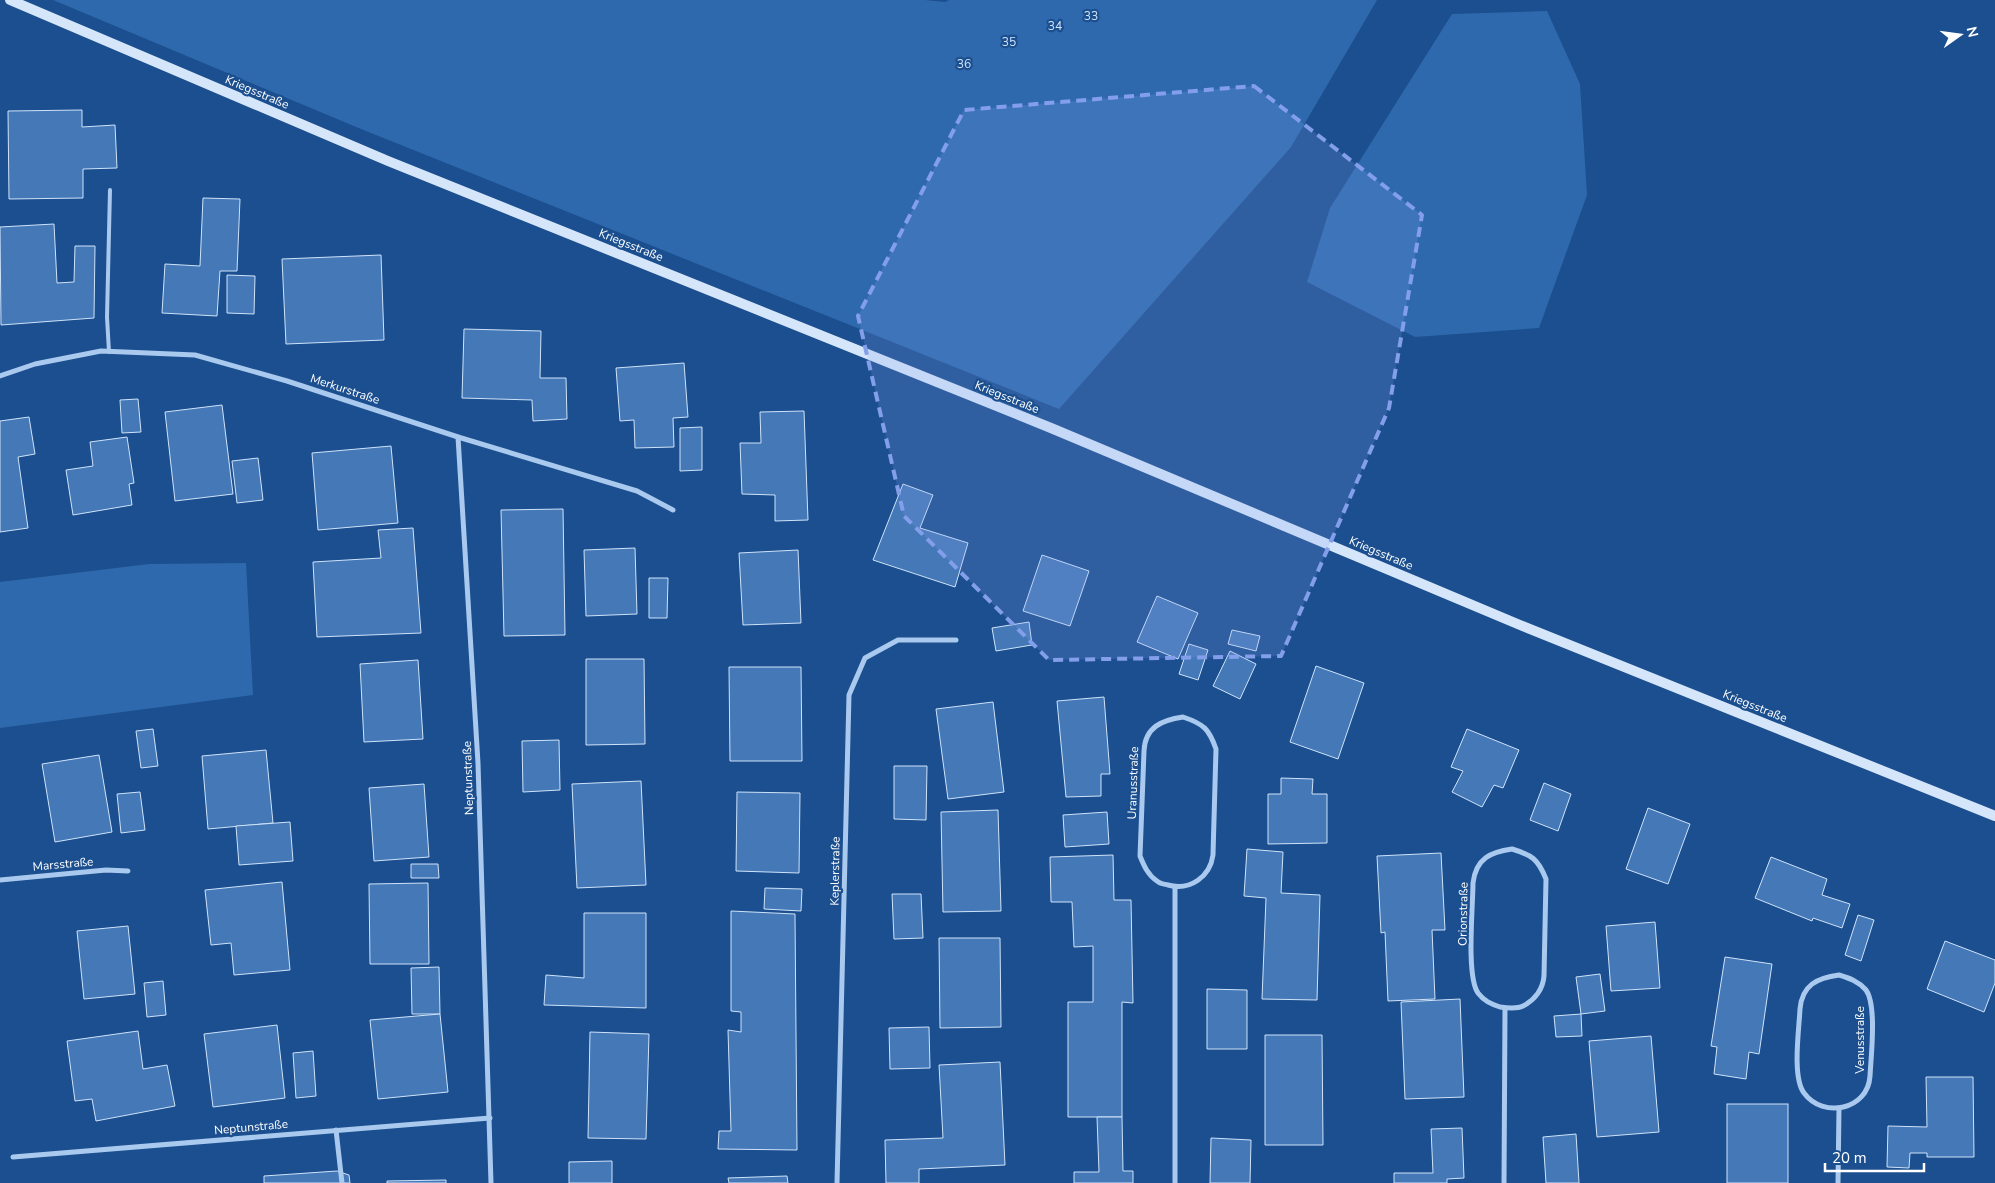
<svg xmlns="http://www.w3.org/2000/svg" width="1995" height="1183" viewBox="0 0 1995 1183" font-family="'Nunito Sans',sans-serif">
<style>
.green{fill:#2e69ad}
.building{fill:#4478b7;stroke:#cfe3fa}
.lines{fill:none;stroke-linecap:round;stroke-linejoin:round}
.lane{stroke:#a9c9ee;stroke-width:4}
.street{stroke:#a9c9ee;stroke-width:5}
.secondary{stroke:#d6e6fa;stroke-width:10}
.marked{fill:#839eea;fill-opacity:0.2;stroke:#839eea;stroke-width:4;stroke-dasharray:10 6;stroke-linejoin:round}
.labels{text-anchor:middle;dominant-baseline:central;stroke-width:4.5;stroke-linejoin:round;paint-order:stroke}
.park-label{font-size:12px;fill:#cfe3fa;stroke:#1b4f8f}
.street-label{font-size:12px;fill:#fff;stroke:#1b4f8f}
</style>
<rect width="100%" height="100%" fill="#1b4f8f"/>
<!-- green -->
<g class="green">
<path d="M53,0H925L945,2L949,0H1377L1291,147L1059,409L361,129Z"/>
<path d="M1547,11L1580,84L1587,195L1539,328L1415,337L1307,282L1330,208L1452,14Z"/>
<path d="M246,563L253,695L0,728V582L149,564Z"/>
</g>
<!-- building -->
<g class="building">
<path d="M82,110V127L115,125L117,168L83,169V198L9,199L8,111Z"/>
<path d="M203,198L240,199L237,271H220L217,316L162,313L165,264L200,266Z"/>
<path d="M54,224L57,283L74,282L75,246H95L94,318L1,325L0,227Z"/>
<path d="M381,255L384,340L286,344L282,259Z"/>
<path d="M227,275L255,276L254,314L227,313Z"/>
<path d="M464,329L541,331L540,378H566L567,419L533,421L532,400L462,398Z"/>
<path d="M684,363L688,417L673,418L674,447L635,448L634,420L620,421L616,368Z"/>
<path d="M138,399L141,432L122,433L120,400Z"/>
<path d="M222,405L233,494L175,501L165,412Z"/>
<path d="M804,411L808,520L775,521V495L742,494L740,443H761L760,412Z"/>
<path d="M29,417L35,454L18,457L28,528L0,532V421Z"/>
<path d="M702,427V470L680,471V428Z"/>
<path d="M127,437L134,483L129,484L132,505L73,515L66,470L93,466L90,442Z"/>
<path d="M391,446L398,523L318,530L312,453Z"/>
<path d="M258,458L263,500L237,503L232,461Z"/>
<path d="M903,484L933,495L920,528L968,543L955,587L873,560Z"/>
<path d="M563,509L565,635L504,636L501,510Z"/>
<path d="M413,528L421,633L317,637L313,562L381,558L378,530Z"/>
<path d="M635,548L637,614L586,616L584,550Z"/>
<path d="M798,550L801,623L743,625L739,553Z"/>
<path d="M1042,555L1089,571L1070,626L1023,611Z"/>
<path d="M649,578H668L667,618H649Z"/>
<path d="M1157,596L1198,613L1178,659L1137,642Z"/>
<path d="M1029,622L1032,645L996,651L992,628Z"/>
<path d="M1232,630L1260,636L1256,651L1228,644Z"/>
<path d="M1189,644L1208,650L1198,680L1179,674Z"/>
<path d="M1230,651L1256,664L1240,699L1213,686Z"/>
<path d="M586,659H644L645,744L586,745Z"/>
<path d="M418,660L423,739L364,742L360,664Z"/>
<path d="M1316,666L1364,683L1338,759L1290,742Z"/>
<path d="M729,667H801L802,761H730Z"/>
<path d="M1104,697L1110,774H1101V796L1066,797L1057,701Z"/>
<path d="M993,702L1004,792L948,799L936,709Z"/>
<path d="M153,729L158,766L141,768L136,731Z"/>
<path d="M1467,729L1519,750L1503,788L1494,785L1482,807L1452,792L1463,771L1451,767Z"/>
<path d="M559,740L560,790L523,792L522,741Z"/>
<path d="M266,750L273,823L208,829L202,756Z"/>
<path d="M99,755L112,832L55,842L42,764Z"/>
<path d="M894,766H927L926,820L894,819Z"/>
<path d="M1281,778L1313,779L1312,794H1327V843L1268,844V794H1281Z"/>
<path d="M641,781L646,885L577,888L572,784Z"/>
<path d="M1544,783L1571,794L1558,831L1530,820Z"/>
<path d="M424,784L429,857L374,861L369,788Z"/>
<path d="M140,792L145,830L121,833L117,794Z"/>
<path d="M737,792L800,793L799,873L736,871Z"/>
<path d="M1648,808L1690,824L1668,884L1626,869Z"/>
<path d="M998,810L1001,911L943,912L941,812Z"/>
<path d="M1107,812L1109,844L1065,847L1063,815Z"/>
<path d="M290,822L293,861L239,865L236,826Z"/>
<path d="M1247,849L1283,852L1281,893L1320,895L1317,1000L1262,999L1266,898L1244,896Z"/>
<path d="M1441,853L1445,930H1432L1435,999L1388,1001L1385,932L1381,933L1377,856Z"/>
<path d="M1113,855L1114,900H1131L1133,1003L1122,1002V1117H1068V1002H1093V946L1074,947L1072,902H1051L1050,857Z"/>
<path d="M1771,857L1827,879L1822,895L1850,904L1842,928L1813,918L1812,921L1755,898Z"/>
<path d="M411,864H438L439,878H411Z"/>
<path d="M282,882L290,970L234,975L231,943L211,945L205,890Z"/>
<path d="M428,883L429,964H370L369,884Z"/>
<path d="M765,888L802,889L801,911L764,909Z"/>
<path d="M892,894H921L923,938L894,939Z"/>
<path d="M731,911L795,914L797,1150L718,1149L719,1131H731L728,1030L741,1032V1012L731,1011Z"/>
<path d="M584,913H646V1008L544,1005L546,975L584,978Z"/>
<path d="M1858,915L1874,920L1861,961L1845,955Z"/>
<path d="M1655,922L1660,988L1611,991L1606,926Z"/>
<path d="M128,926L135,994L84,999L77,931Z"/>
<path d="M939,938H1000L1001,1027L940,1028Z"/>
<path d="M1945,941L1995,960V983L1984,1012L1927,989Z"/>
<path d="M1725,957L1772,964L1759,1054L1749,1052L1746,1079L1714,1074L1717,1047L1711,1046Z"/>
<path d="M439,967L440,1014H412L411,968Z"/>
<path d="M1600,974L1605,1011L1581,1014L1576,977Z"/>
<path d="M163,981L166,1015L147,1017L144,983Z"/>
<path d="M1207,989L1247,990V1049H1207Z"/>
<path d="M1460,999L1464,1097L1405,1099L1401,1002Z"/>
<path d="M440,1014L448,1092L378,1099L370,1020Z"/>
<path d="M1581,1014L1582,1036L1556,1037L1554,1016Z"/>
<path d="M277,1025L285,1098L213,1107L204,1034Z"/>
<path d="M929,1027L930,1068L890,1069L889,1028Z"/>
<path d="M138,1031L143,1069L167,1065L175,1106L96,1121L92,1099L75,1101L67,1041Z"/>
<path d="M590,1032L649,1034L646,1139L588,1138Z"/>
<path d="M1265,1035H1322L1323,1145H1265Z"/>
<path d="M1651,1036L1659,1132L1597,1137L1589,1041Z"/>
<path d="M313,1051L316,1096L296,1098L293,1053Z"/>
<path d="M1000,1062L1005,1165L919,1169V1183H886L885,1140L943,1138L939,1065Z"/>
<path d="M1926,1077H1973L1974,1157H1927V1153H1910L1909,1168L1887,1167L1888,1126L1927,1127Z"/>
<rect x="1727" y="1104" width="61" height="79"/>
<path d="M1097,1117H1122L1123,1171H1133V1183H1074V1172H1099Z"/>
<path d="M1462,1128L1464,1178L1447,1179V1183H1394V1173H1433L1431,1129Z"/>
<path d="M1576,1134L1579,1183H1546L1543,1137Z"/>
<path d="M1211,1138L1251,1140L1250,1183H1210Z"/>
<path d="M612,1161V1183H569V1162Z"/>
<path d="M337,1171L349,1175L350,1183H264V1176Z"/>
<path d="M787,1176L788,1183H729L728,1178Z"/>
<path d="M446,1180V1183H387V1181Z"/>
</g>
<g class="lines">
<!-- lane -->
<path class="lane" d="M109,352L107,317L110,190"/>
<!-- street -->
<g class="street">
<path d="M0,376L35,364L101,351L195,355L287,381L458,437L637,491L673,510"/>
<path d="M458,437L478,763L491,1183"/>
<path d="M1183,717C1204,724 1209,729 1216,749L1213,855C1210,877 1190,891 1168,885C1164,884 1160,884 1157,881C1148,875 1144,866 1140,856L1144,751C1145,727 1162,720 1183,717Z"/>
<path d="M1512,849C1532,855 1538,859 1546,879L1544,976C1543,989 1535,1000 1523,1006C1517,1009 1507,1008 1500,1007C1491,1004 1484,1001 1478,993C1466,976 1473,906 1473,883C1476,858 1491,852 1512,849Z"/>
<path d="M0,880L106,870L128,871"/>
<path d="M1175,887V1183"/>
<path d="M1839,975C1849,978 1858,981 1866,990C1877,1005 1871,1057 1870,1076C1868,1110 1823,1119 1804,1093C1792,1077 1799,1030 1800,1009C1802,985 1817,978 1839,975Z"/>
<path d="M336,1130L342,1183"/>
<path d="M13,1157L490,1118"/>
<path d="M837,1183L849,695L865,658L898,640H956"/>
<path d="M1504,1183L1505,1008"/>
<path d="M1838,1183L1839,1108"/>
</g>
<!-- secondary -->
<path class="secondary" d="M10,0L388,161L1051,428L1520,625L1995,816"/>
</g>
<!-- marked area -->
<path class="marked" d="M1254,86L1422,215L1389,408L1281,656L1049,660L904,516L858,316L964,110Z"/>
<g class="labels">
<!-- park labels -->
<g class="park-label">
<text x="1091" y="16">33</text>
<text x="1055" y="26">34</text>
<text x="1009" y="42">35</text>
<text x="964" y="64">36</text>
</g>
<!-- street labels -->
<g class="street-label">
<text transform="translate(257 92) rotate(23)">Kriegsstraße</text>
<text transform="translate(631 245) rotate(22)">Kriegsstraße</text>
<text transform="translate(345 389) rotate(18)">Merkurstraße</text>
<text transform="translate(1007 397) rotate(22)">Kriegsstraße</text>
<text transform="translate(1381 553) rotate(23)">Kriegsstraße</text>
<text transform="translate(1755 706) rotate(22)">Kriegsstraße</text>
<text transform="translate(468 778) rotate(-92)">Neptunstraße</text>
<text transform="translate(1133 783) rotate(-88)">Uranusstraße</text>
<text transform="translate(63 864) rotate(-5)">Marsstraße</text>
<text transform="translate(835 871) rotate(-89)">Keplerstraße</text>
<text transform="translate(1463 914) rotate(-89)">Orionstraße</text>
<text transform="translate(1860 1040) rotate(-90)">Venusstraße</text>
<text transform="translate(251 1127) rotate(-5)">Neptunstraße</text>
</g>
</g>
<!-- north arrow -->
<g transform="translate(1960 35) rotate(76)" stroke="#1b4f8f" stroke-width="4" paint-order="stroke">
<path d="M0-4L9 19L0 12L-9 19Z" fill="#ffffff"/>
<text y="-8" font-size="14" font-weight="bold" text-anchor="middle" fill="#ffffff">N</text>
</g>
<!-- scale -->
<path d="M1825 1163v8h99v-8" fill="none" stroke="#ffffff" stroke-width="2.5"/>
<text x="1832" y="1163" font-size="15" fill="#ffffff" stroke="#1b4f8f" stroke-width="4" paint-order="stroke">20 m</text>
</svg>
